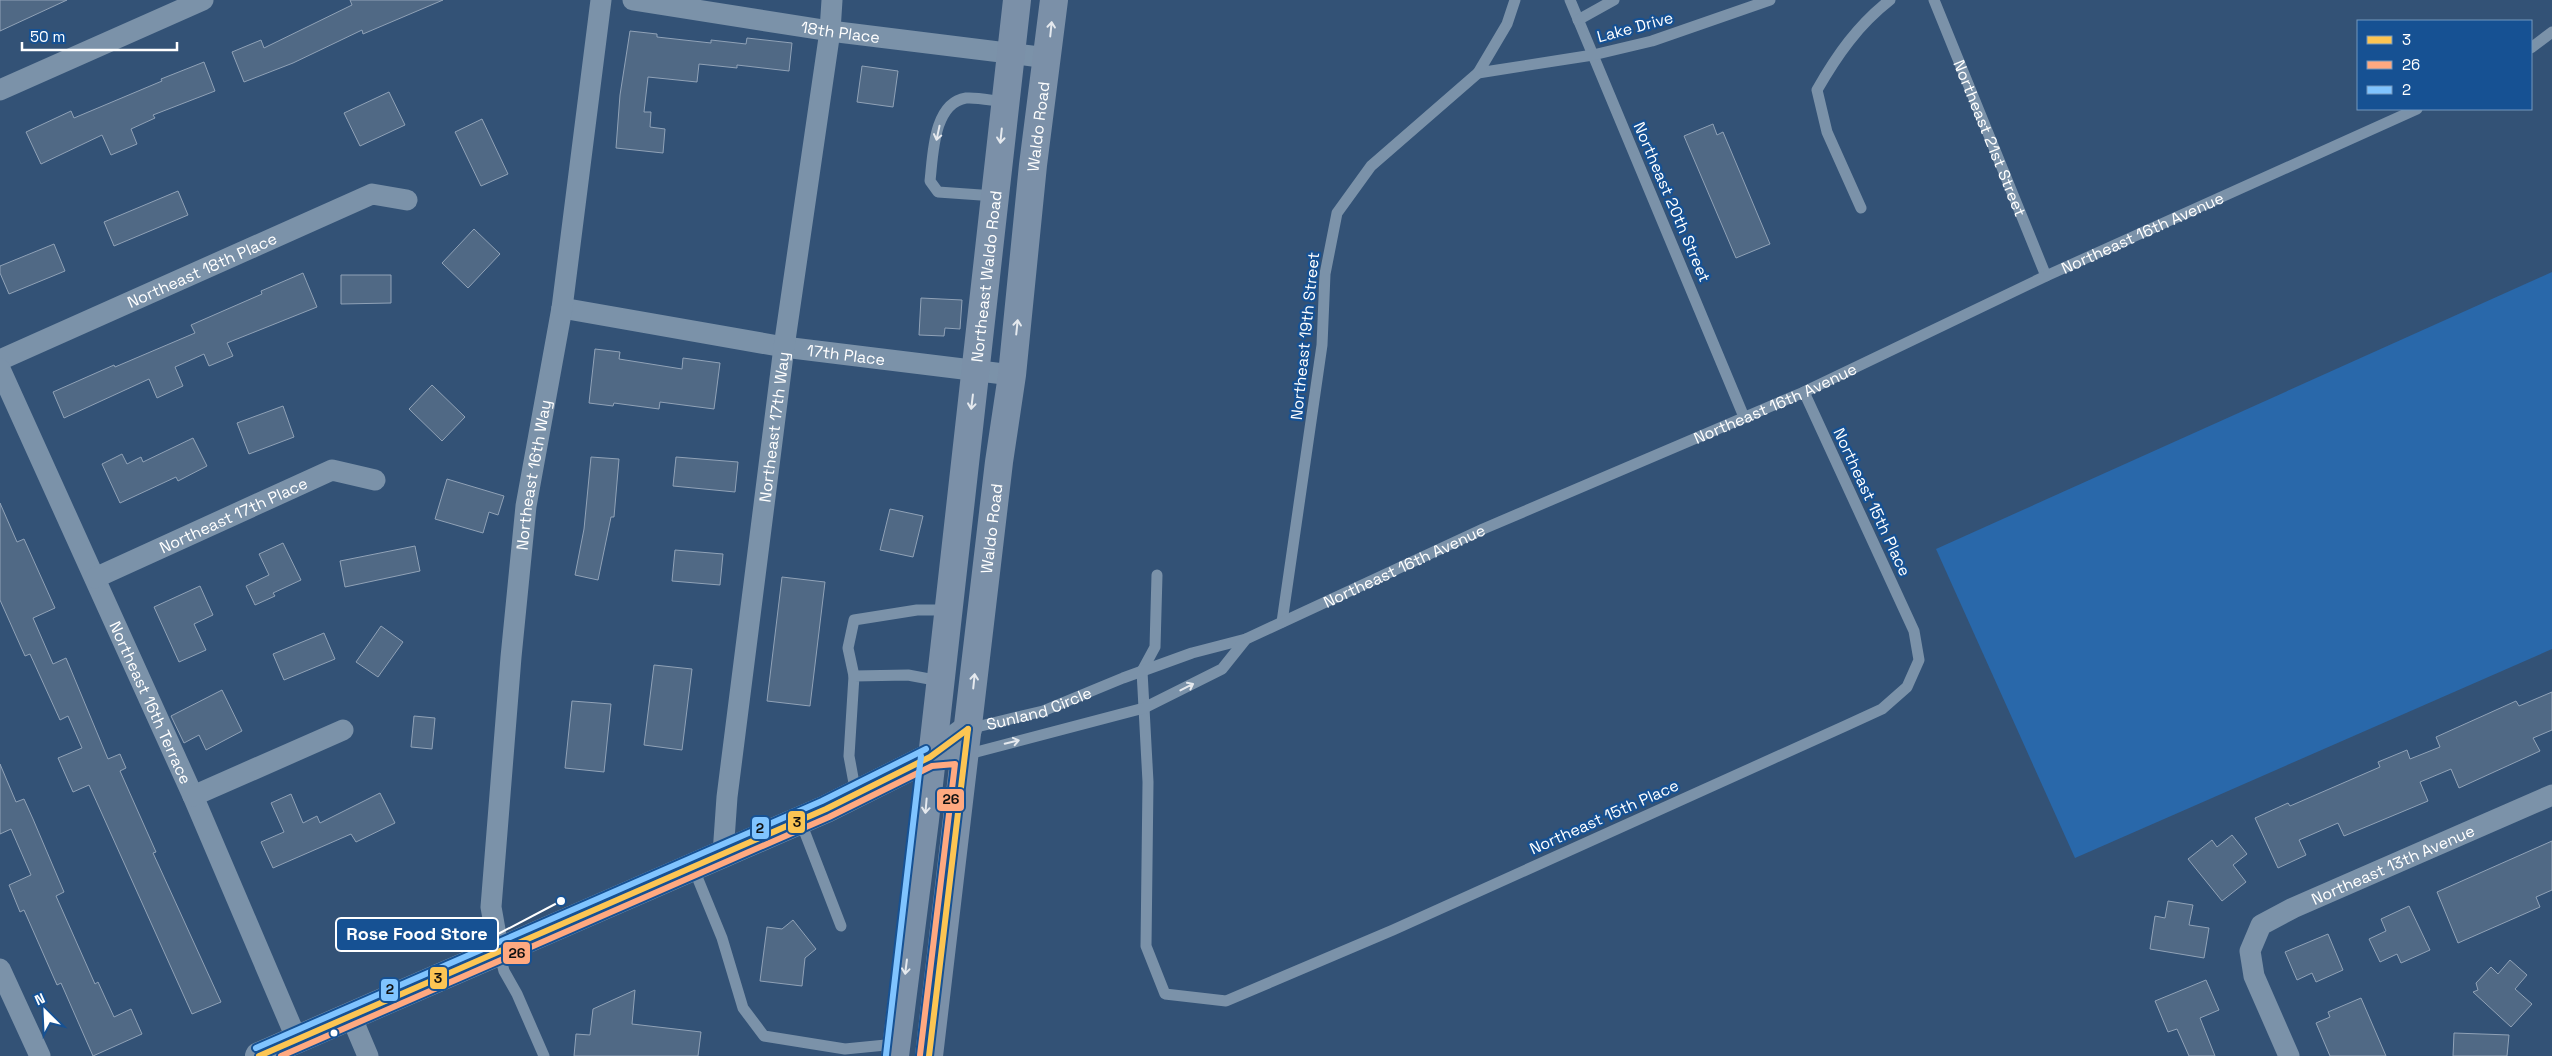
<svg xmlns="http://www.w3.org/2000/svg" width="2552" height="1056" viewBox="0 0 2552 1056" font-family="'Space Grotesk',sans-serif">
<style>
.green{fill:#2968aa}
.building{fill:#506985;stroke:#90a2b7}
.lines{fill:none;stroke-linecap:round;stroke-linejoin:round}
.service{stroke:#7b92a9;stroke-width:11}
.minor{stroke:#7b92a9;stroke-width:21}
.tertiary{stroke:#7b92a9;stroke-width:28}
.trunk{stroke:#7b90a8;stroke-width:28}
.bus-1-casing{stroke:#165193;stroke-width:10}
.bus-2-casing{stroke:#165193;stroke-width:10}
.bus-3-casing{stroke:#165193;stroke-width:10}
.bus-1{stroke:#fcc553;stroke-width:6}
.bus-2{stroke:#ffa980;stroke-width:6}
.bus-3{stroke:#80c4ff;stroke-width:6}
.oneway{stroke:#e5e9ee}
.bus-dot{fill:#fff;stroke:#165193;stroke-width:2}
.labels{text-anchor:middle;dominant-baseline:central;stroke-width:4.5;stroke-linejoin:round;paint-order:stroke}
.street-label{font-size:16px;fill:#fff;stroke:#165193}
.leader{fill:none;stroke:#fff;stroke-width:2}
.callout-dot{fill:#fff;stroke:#165193;stroke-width:2}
.callout{fill:#165193;stroke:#fff;stroke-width:2}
.callout-label{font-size:18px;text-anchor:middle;font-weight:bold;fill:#fff}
.line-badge{stroke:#165193;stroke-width:2}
.pale-badge-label{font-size:14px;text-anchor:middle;font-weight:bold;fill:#111}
</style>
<rect width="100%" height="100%" fill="#335276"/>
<!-- green -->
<path class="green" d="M2552,272V649L2075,858L1936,549Z"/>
<!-- building -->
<g class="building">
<path d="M0,0H67L0,31Z"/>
<path d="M350,0H443L363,34L362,30L293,63L244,82L232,52L261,40L264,48L352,5Z"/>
<path d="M630,31L657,34V37L711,43V40L746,44L747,38L792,43L789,71L737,65V68L699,64L697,82L648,77L644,112H651L650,127L665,129L663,153L616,148L620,95Z"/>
<path d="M204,62L215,91L153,115L155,118L131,129L137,144L111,155L102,135L41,164L26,132L71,111L74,118L162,81L161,79Z"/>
<path d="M862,66L898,71L893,107L857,102Z"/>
<path d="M389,92L405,125L360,146L344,113Z"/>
<path d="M482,119L508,174L481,186L455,132Z"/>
<path d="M1713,124L1717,135L1723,132L1770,244L1736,258L1684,136Z"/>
<path d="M178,191L188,215L114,246L104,222Z"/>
<path d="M474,229L500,254L468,288L442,263Z"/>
<path d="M54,244L65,271L9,294L0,273V266Z"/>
<path d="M303,273L317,307L227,343L233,356L209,366L204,354L175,367L183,386L157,398L149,379L64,418L53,392L114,365L115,367L195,333L191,325L262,294L261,291Z"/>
<path d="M341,275H391V303L341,304Z"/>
<path d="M921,298L962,300L960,329L945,328L944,336L919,335Z"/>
<path d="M595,349L620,352L619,359L682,369L683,358L720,363L714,409L660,402L659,409L614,403L613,406L589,403Z"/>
<path d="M432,385L465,417L442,441L409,409Z"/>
<path d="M283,406L294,437L249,454L237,423Z"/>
<path d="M193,438L207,466L178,481L176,477L120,503L102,464L122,454L127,464L141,457L143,462Z"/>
<path d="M591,457L619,459L614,517H611L598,580L575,575L584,529Z"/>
<path d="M676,457L738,462L735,492L673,486Z"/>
<path d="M447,479L504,496L498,515L489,512L483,533L435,519Z"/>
<path d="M0,503L17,542L24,539L55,608L33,618L53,664L66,658L108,759L120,754L126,768L120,771L156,852L153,853L221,1002L192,1014L89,785L73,792L58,758L82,748L68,716L60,720L30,654L25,656L0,600Z"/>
<path d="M890,509L923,516L913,557L880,550Z"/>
<path d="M283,543L301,580L273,593L275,596L255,605L246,586L269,575L259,554Z"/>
<path d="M415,546L420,571L345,587L340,561Z"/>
<path d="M675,550L723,554L720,585L672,581Z"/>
<path d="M782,577L825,582L810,706L767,701Z"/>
<path d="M200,586L213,615L194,624L206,650L179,662L154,607Z"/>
<path d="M381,626L403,642L378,677L356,662Z"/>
<path d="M324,633L335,659L284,680L273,654Z"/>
<path d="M654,665L692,669L682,750L644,745Z"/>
<path d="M222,690L242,731L206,750L199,735L184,743L171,716Z"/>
<path d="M2552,692V730L2533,738L2540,751L2459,788L2451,769L2420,782L2428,801L2344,836L2338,823L2299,840L2306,855L2278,868L2255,818L2288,803L2290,806L2380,767L2378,762L2407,750L2410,759L2440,747L2436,737L2516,701L2519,706Z"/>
<path d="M572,701L611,704L604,772L565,768Z"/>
<path d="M414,716L435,718L432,749L411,747Z"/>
<path d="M0,764L16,802L24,799L33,819L64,892L56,896L95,984L98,982L114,1017L131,1009L142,1034L93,1056L61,983L57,985L24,910L20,912L9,885L31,875L11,829L0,834Z"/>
<path d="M380,793L395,823L356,842L351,834L273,868L261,842L284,832L271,803L291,794L303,823L317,816L320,823Z"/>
<path d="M2232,835L2247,854L2233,865L2246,882L2222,901L2188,859L2212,840L2217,847Z"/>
<path d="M2552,841V890L2536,897L2540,907L2458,943L2437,892Z"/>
<path d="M2168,901L2193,905L2189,925L2209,928L2204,958L2150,949L2155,916L2165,918Z"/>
<path d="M2409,906L2430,950L2401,963L2397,954L2380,962L2369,939L2386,931L2381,919Z"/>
<path d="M793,920L816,949L805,958L802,986L760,981L767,927L782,929Z"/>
<path d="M2328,934L2343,970L2316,982L2312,973L2297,980L2285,952Z"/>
<path d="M2510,960L2527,975L2515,989L2532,1004L2511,1027L2473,992L2478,990L2476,983L2491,967L2498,974Z"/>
<path d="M2206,980L2219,1010L2200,1018L2215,1056H2189L2177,1029L2168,1032L2155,1001Z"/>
<path d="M635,990L632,1024L701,1032L698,1056H574L576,1034L590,1035L593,1009Z"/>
<path d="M2361,998L2386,1056H2330L2316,1023L2330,1017L2328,1012Z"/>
<path d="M2454,1033L2509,1035L2507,1056H2453Z"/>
</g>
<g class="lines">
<!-- service -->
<g class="service">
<path d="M1570,0L1744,417"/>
<path id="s1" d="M1934,0L2046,276"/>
<path d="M1578,20L1614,0"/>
<path d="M2531,48L2552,32"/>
<path d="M1478,73L1593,55L1652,41L1770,0"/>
<path d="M995,196L938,192L930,181C933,156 933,103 966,98C978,97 993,101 1005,102"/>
<path d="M1861,208L1827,132L1817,90C1837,55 1858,25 1890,0"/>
<path d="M1282,622L1322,345L1325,274L1337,213L1371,166L1478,73L1507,24L1515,0"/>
<path d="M1142,671L1148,782L1146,946L1165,994L1226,1001L1393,930L1845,726L1882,709L1907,687L1919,660L1914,631L1804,392"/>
<path d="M1142,671L1155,647L1157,575"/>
<path d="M854,676L848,648L854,620L917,610H948"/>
<path id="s2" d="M968,729L1043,711L1123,678L1192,653L1246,639"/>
<path id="s3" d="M965,755L1144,708L1222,669L1246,639L1483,529L1804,392L2046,276L2417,109"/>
<path d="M856,794L849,756L854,676L908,675L940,681"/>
<path d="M800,820L841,926"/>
<path d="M693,867L722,938L743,1008L764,1036L845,1049L896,1044"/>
<path d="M499,952L504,971L517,994L544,1056"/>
</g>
<!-- minor -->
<g class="minor">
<path id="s4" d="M633,0L830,31L1048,58"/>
<path d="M0,90L203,0"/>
<path id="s5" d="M562,308L784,347L1012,375"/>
<path id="s6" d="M0,360L372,194L407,200"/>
<path id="s7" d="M0,369L193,796L297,1040"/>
<path id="s8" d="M95,578L332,470L375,480"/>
<path d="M193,796L343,730"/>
<path id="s9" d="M723,854L727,797L784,347L830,31L832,0"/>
<path id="s10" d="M499,952L491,907L511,657L526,506L562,308L601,0"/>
<path d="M0,969L40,1056"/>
<path d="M351,1016L368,1056"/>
<path id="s11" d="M2289,1056L2254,976L2250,951L2261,925L2293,908L2552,795"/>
</g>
<!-- tertiary -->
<path class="tertiary" d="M259,1056L826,809L930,757L968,729"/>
<!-- trunk -->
<g class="trunk">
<path id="s12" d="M895,1056L925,820L1017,0"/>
<path id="s13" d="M929,1056L999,462L1012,375L1033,165L1054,0"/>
</g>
<!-- bus-1 casing -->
<g class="bus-1-casing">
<g id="bus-1">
<path d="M259,1056L826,809L930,757L968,729"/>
<path d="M929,1056L968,729"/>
</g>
</g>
<!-- bus-2 casing -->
<g class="bus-2-casing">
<path id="bus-2" d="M281,1056L829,817L932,766L955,764L920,1055"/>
</g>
<!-- bus-3 casing -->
<g class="bus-3-casing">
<g id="bus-3">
<path d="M256,1048L822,801L926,749"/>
<path d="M886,1055L921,756"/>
</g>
</g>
<!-- bus-1 -->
<use href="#bus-1" class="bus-1"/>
<!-- bus-2 -->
<use href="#bus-2" class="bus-2"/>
<!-- bus-3 -->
<use href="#bus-3" class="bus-3"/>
</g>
<!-- one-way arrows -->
<defs><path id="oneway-shaft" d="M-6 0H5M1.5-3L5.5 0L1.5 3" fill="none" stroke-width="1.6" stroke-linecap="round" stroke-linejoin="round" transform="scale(1.25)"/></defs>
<g class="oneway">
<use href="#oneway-shaft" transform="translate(1051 29) rotate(-84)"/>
<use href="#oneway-shaft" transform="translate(938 133) rotate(102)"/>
<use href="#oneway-shaft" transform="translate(1001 136) rotate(96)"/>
<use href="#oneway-shaft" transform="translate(1017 327) rotate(-84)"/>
<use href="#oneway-shaft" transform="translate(972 402) rotate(97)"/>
<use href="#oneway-shaft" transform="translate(974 681) rotate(-84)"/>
<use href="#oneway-shaft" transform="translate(1187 687) rotate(-27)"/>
<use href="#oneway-shaft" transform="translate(1012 742) rotate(-14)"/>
<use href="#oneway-shaft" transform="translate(926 806) rotate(95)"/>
<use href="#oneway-shaft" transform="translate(906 967) rotate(97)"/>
</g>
<!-- markers -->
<circle class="bus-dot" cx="334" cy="1033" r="4.5"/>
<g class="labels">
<!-- street labels -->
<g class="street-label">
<text transform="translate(1635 27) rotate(-15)">Lake Drive</text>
<text stroke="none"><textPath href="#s4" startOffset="210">18th Place</textPath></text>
<text stroke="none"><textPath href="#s13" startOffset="936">Waldo Road</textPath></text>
<text stroke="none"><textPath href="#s1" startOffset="149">Northeast 21st Street</textPath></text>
<text transform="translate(1672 202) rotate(67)">Northeast 20th Street</text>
<text stroke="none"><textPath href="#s3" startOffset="1295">Northeast 16th Avenue</textPath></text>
<text stroke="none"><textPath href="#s6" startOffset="221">Northeast 18th Place</textPath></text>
<text stroke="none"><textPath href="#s12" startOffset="785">Northeast Waldo Road</textPath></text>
<text transform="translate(1305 336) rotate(-84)">Northeast 19th Street</text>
<text stroke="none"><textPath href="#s5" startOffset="288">17th Place</textPath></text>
<text stroke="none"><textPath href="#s3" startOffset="890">Northeast 16th Avenue</textPath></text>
<text stroke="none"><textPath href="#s9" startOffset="430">Northeast 17th Way</textPath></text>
<text stroke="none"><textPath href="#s10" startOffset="480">Northeast 16th Way</textPath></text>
<text transform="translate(1872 502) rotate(65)">Northeast 15th Place</text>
<text stroke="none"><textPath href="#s8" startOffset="152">Northeast 17th Place</textPath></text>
<text stroke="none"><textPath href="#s13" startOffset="531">Waldo Road</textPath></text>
<text stroke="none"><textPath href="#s3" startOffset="485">Northeast 16th Avenue</textPath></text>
<text stroke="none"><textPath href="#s7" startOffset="366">Northeast 16th Terrace</textPath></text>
<text stroke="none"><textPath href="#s2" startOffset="74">Sunland Circle</textPath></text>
<text transform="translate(1604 817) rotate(-24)">Northeast 15th Place</text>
<text stroke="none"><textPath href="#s11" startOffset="286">Northeast 13th Avenue</textPath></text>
</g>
</g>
<!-- callouts -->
<path class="leader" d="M561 901L498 934"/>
<circle class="callout-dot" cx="561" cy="901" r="5"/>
<rect class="callout" x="336" y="918" width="162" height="33" rx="5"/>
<g class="callout-label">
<text x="417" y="940">Rose Food Store</text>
</g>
<g class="line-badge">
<rect x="936" y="788" width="29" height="24" rx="5" fill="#ffa980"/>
<rect x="787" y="810" width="19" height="24" rx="5" fill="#fcc553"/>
<rect x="751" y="816" width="19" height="24" rx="5" fill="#80c4ff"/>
<rect x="502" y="941" width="29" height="24" rx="5" fill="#ffa980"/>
<rect x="429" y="966" width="19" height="24" rx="5" fill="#fcc553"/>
<rect x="380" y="978" width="19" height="24" rx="5" fill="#80c4ff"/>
</g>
<g class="pale-badge-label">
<text x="951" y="804">26</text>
<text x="797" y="827">3</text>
<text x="760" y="833">2</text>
<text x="517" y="958">26</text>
<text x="438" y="983">3</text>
<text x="390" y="994">2</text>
</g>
<!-- legend -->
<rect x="2357" y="20" width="175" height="90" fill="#165193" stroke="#7397be"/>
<rect x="2367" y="36" width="25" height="8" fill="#fcc553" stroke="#7397be"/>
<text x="2402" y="45" font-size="15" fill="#ffffff">3</text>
<rect x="2367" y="61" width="25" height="8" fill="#ffa980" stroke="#7397be"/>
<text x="2402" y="70" font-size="15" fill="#ffffff">26</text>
<rect x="2367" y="86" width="25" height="8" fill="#80c4ff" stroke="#7397be"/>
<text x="2402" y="95" font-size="15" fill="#ffffff">2</text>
<!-- north arrow -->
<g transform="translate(45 1011) rotate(336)" stroke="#165193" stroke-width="4" paint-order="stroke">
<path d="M0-4L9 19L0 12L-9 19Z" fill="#ffffff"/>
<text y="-8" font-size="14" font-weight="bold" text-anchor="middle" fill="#ffffff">N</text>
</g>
<!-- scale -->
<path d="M22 42v8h155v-8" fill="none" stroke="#ffffff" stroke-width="2.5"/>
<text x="30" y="42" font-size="15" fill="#ffffff" stroke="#165193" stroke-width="4" paint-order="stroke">50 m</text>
</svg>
